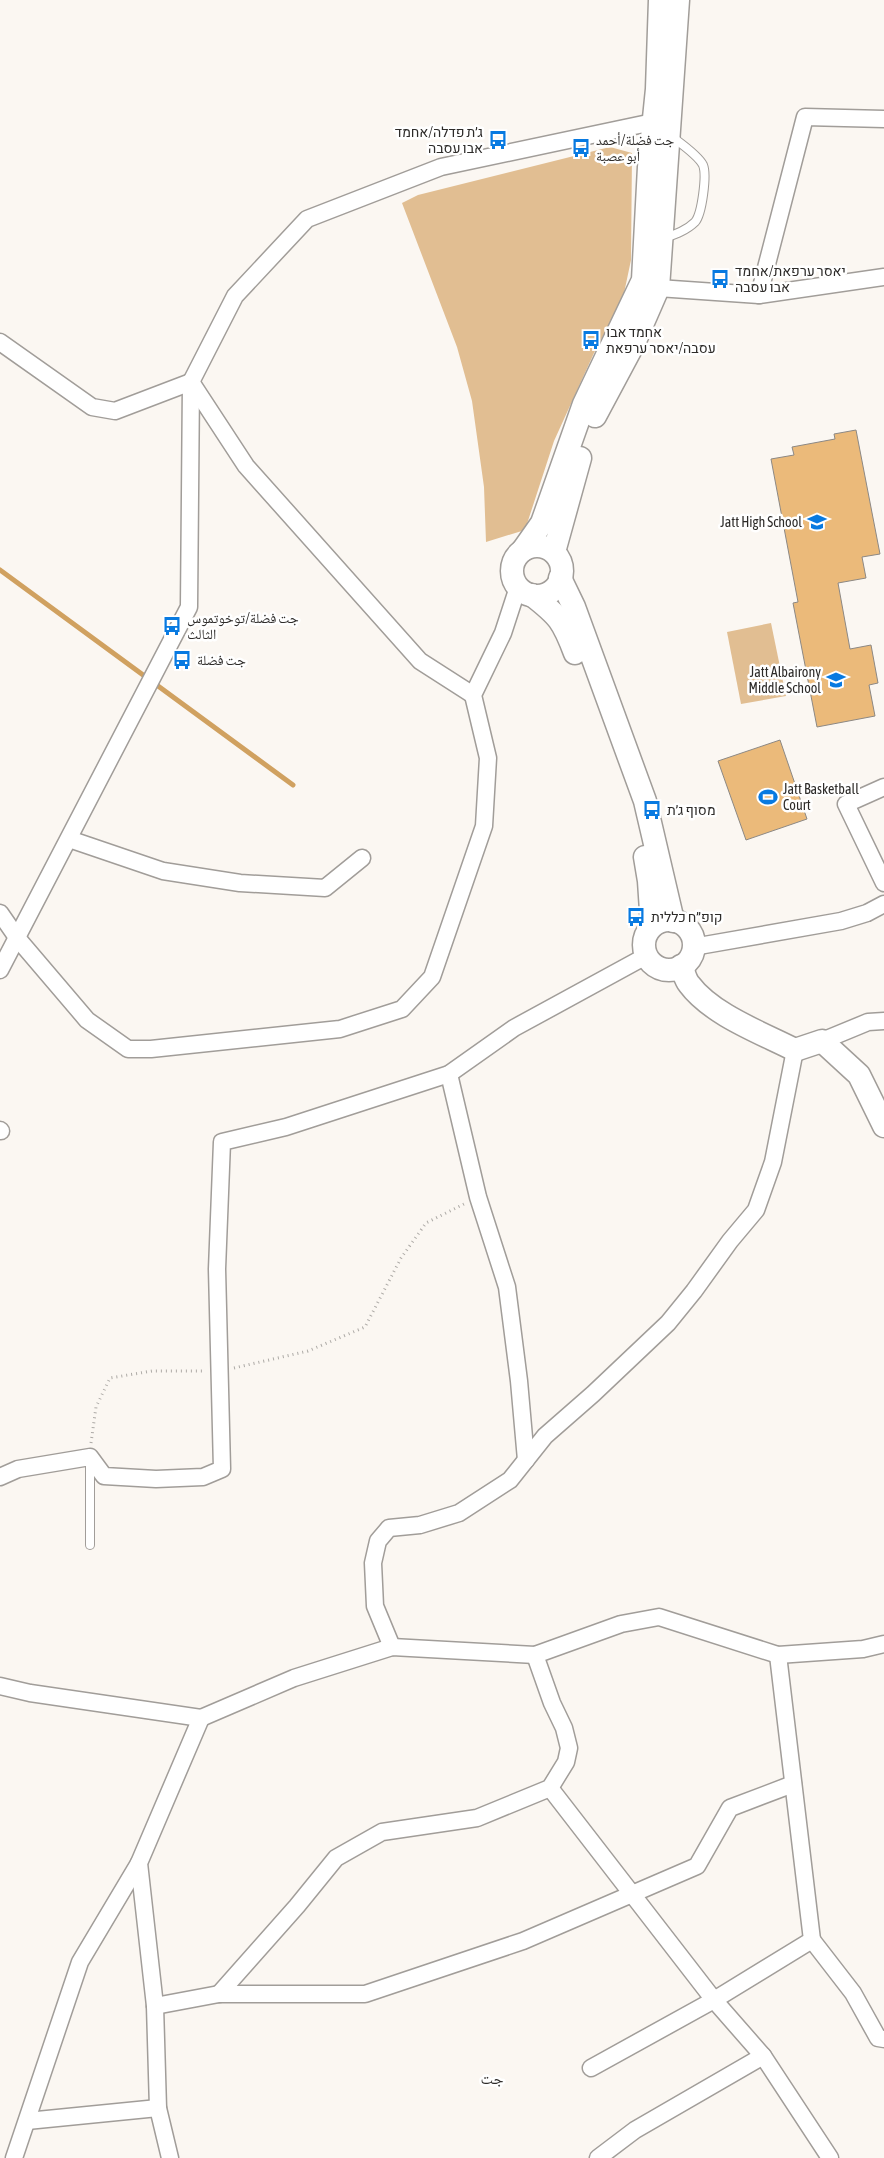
<svg xmlns="http://www.w3.org/2000/svg" width="884" height="2158" viewBox="0 0 884 2158" font-family="'Asap Condensed','Noto Naskh Arabic',Heebo,sans-serif">
<style>
.green{fill:#e1be92}
.lines{fill:none;stroke-linecap:round;stroke-linejoin:round}
.stream{stroke:#d0a160;stroke-width:5}
.building{fill:#ebba7a;stroke:#8c8884}
.lane-casing{stroke:#a19d99;stroke-width:10}
.street-casing{stroke:#a19d99;stroke-width:19}
.secondary-casing{stroke:#a19d99;stroke-width:25}
.path{stroke:#adaaa6;stroke-width:3;stroke-dasharray:1 4;stroke-linecap:butt}
.lane{stroke:#fff;stroke-width:8}
.street{stroke:#fff;stroke-width:16}
.secondary{stroke:#fff;stroke-width:22}
.labels{text-anchor:middle;dominant-baseline:central;stroke-width:5;stroke-linejoin:round;paint-order:stroke}
.poi-label{font-size:14px;fill:#2d2b29;stroke:#fff;text-anchor:start}
.quarter-label{font-size:16px;fill:#2d2b29;stroke:#fff}
</style>
<rect width="100%" height="100%" fill="#fbf7f2"/>
<!-- green -->
<g class="green">
<path d="M610,147L632,153L631,260L623,298L594,353L554,441L525,530L486,542L484,487L472,401L457,347L402,203L418,195Z"/>
<path d="M771,623L786,696L741,704L727,632Z"/>
</g>
<g class="lines">
<!-- stream -->
<path class="stream" d="M0,570L293,785"/>
</g>
<!-- building -->
<g class="building">
<path d="M856,430L880,554L862,557L866,578L838,583L850,649L871,645L878,683L869,685L875,716L817,727L793,603L798,602L771,459L794,455L792,447L835,439L834,434Z"/>
<path d="M780,740L807,819L746,840L718,761Z"/>
</g>
<g class="lines">
<!-- lane casing -->
<g class="lane-casing">
<g id="lane">
<path d="M665,238C676,234 687,230 695,222C702,214 707,175 703,165C698,155 680,143 671,136"/>
<path d="M90,1461V1545"/>
</g>
</g>
<!-- street casing -->
<g class="street-casing">
<g id="street">
<path d="M658,288L759,295L884,277"/>
<path d="M759,295L805,117L884,119"/>
<path d="M0,342L92,407L115,411L191,382L246,466L420,661L473,695"/>
<path d="M884,787L846,804L884,883"/>
<path d="M69,839L163,871L240,883L325,888L362,858"/>
<path d="M0,913L18,939L87,1020L128,1049H151L340,1029L402,1009L432,977L484,826L488,758L473,695L503,633L518,587"/>
<path d="M693,947L841,921L867,913L884,904"/>
<path d="M0,970L189,607L191,382L235,296L307,219L441,167L653,122"/>
<path d="M822,1041L868,1022L884,1021"/>
<path d="M449,1074L478,1197L507,1287L519,1381L526,1460"/>
<path d="M0,1130L1,1131"/>
<path d="M0,1477L18,1469L90,1457L104,1476L156,1479L203,1477L222,1469L217,1269L222,1142L286,1127L449,1074L514,1028L646,956"/>
<path d="M392,1647L375,1606L373,1563L378,1541L389,1528L420,1525L459,1513L510,1480L545,1436L593,1394L668,1323L694,1291L730,1241L756,1210L773,1162L795,1050"/>
<path d="M0,1686L30,1693L201,1718L139,1863L155,2006L158,2108L170,2158"/>
<path d="M201,1718L294,1678L392,1647L535,1655L621,1624L659,1617L778,1655L863,1649L884,1644"/>
<path d="M550,1788L714,2000L763,2056L830,2158"/>
<path d="M812,1940L853,1993L878,2038L884,2039"/>
<path d="M219,1994L297,1906L336,1858L382,1832L477,1818L550,1788L566,1762L569,1748L564,1728L552,1703L535,1655"/>
<path d="M155,2006L219,1994H365L523,1941L697,1866L730,1808L793,1784"/>
<path d="M591,2068L714,2000L812,1940L778,1655"/>
<path d="M27,2121L158,2108"/>
<path d="M14,2158L80,1962L139,1863"/>
<path d="M598,2158L635,2130L763,2056"/>
</g>
</g>
<!-- secondary casing -->
<g class="secondary-casing">
<g id="secondary">
<path d="M595,416L634,343L658,288L678,0"/>
<circle cx="537" cy="571" r="25"/>
<path d="M523,550L542,523L584,404L643,280L649,167L657,89L660,0"/>
<path d="M554,552L580,458"/>
<path d="M560,578L574,607L645,801L673,921"/>
<path d="M532,595C559,616 563,621 575,653"/>
<path d="M645,857L649,881L652,926"/>
<circle cx="669" cy="945" r="25"/>
<path d="M681,966C684,972 685,979 689,984C712,1015 762,1033 795,1050L822,1041L859,1075L884,1126"/>
</g>
</g>
<!-- path -->
<g class="path">
<path d="M234,1368L308,1351L365,1327L401,1258L426,1223L464,1204"/>
<path d="M91,1443L96,1407L110,1378L152,1371H205"/>
</g>
<!-- lane -->
<use href="#lane" class="lane"/>
<!-- street -->
<use href="#street" class="street"/>
<!-- secondary -->
<use href="#secondary" class="secondary"/>
</g>
<!-- icons -->
<defs>
<g id="bus-bare" transform="scale(1.5)"><path d="M-5-6H5V4H4V6H2V4H-2V6H-4V4H-5ZM-3.5-4V0h7V-4ZM-3.5 1.2v1.5H-2V1.2ZM2 1.2v1.5H3.5V1.2Z" fill="#087ae1" stroke="#fff" stroke-width="2.5" paint-order="stroke"/></g>
<g id="school-bare" transform="scale(1.5)"><path d="M0-5L7-2L0 1L-7-2ZM-4 1L0 2.5L4 1V4Q0 6-4 4Z" fill="#087ae1" stroke="#fff" stroke-width="2.5" paint-order="stroke"/></g>
<g id="stadium-bare" transform="scale(1.5)"><path d="M0-5a6.5 5 0 1 0 0 10a6.5 5 0 1 0 0-10ZM-3.5-1.8h7v3.6h-7Z" fill="#087ae1" stroke="#fff" stroke-width="2.5" paint-order="stroke"/></g>
</defs>
<g fill-rule="evenodd">
<use href="#bus-bare" x="498" y="140"/>
<use href="#bus-bare" x="581" y="148"/>
<use href="#bus-bare" x="720" y="279"/>
<use href="#bus-bare" x="591" y="340"/>
<use href="#school-bare" x="817" y="522"/>
<use href="#bus-bare" x="172" y="626"/>
<use href="#bus-bare" x="182" y="660"/>
<use href="#school-bare" x="836" y="680"/>
<use href="#stadium-bare" x="768" y="797"/>
<use href="#bus-bare" x="652" y="810"/>
<use href="#bus-bare" x="636" y="917"/>
</g>
<g class="labels">
<!-- poi labels -->
<g class="poi-label">
<text x="483" y="132" text-anchor="end">ג׳ת פדלה/אחמד<tspan x="483" dy="16">אבו עסבה</tspan></text>
<text x="596" y="140">جت فضلة/أحمد<tspan x="596" dy="16">أبو عصبة</tspan></text>
<text x="735" y="271">יאסר ערפאת/אחמד<tspan x="735" dy="16">אבו עסבה</tspan></text>
<text x="606" y="332">אחמד אבו<tspan x="606" dy="16">עסבה/יאסר ערפאת</tspan></text>
<text x="802" y="522" text-anchor="end">Jatt High School</text>
<text x="187" y="618">جت فضلة/توخوتموس<tspan x="187" dy="16">الثالث</tspan></text>
<text x="197" y="660">جت فضلة</text>
<text x="821" y="672" text-anchor="end">Jatt Albairony<tspan x="821" dy="16">Middle School</tspan></text>
<text x="783" y="789">Jatt Basketball<tspan x="783" dy="16">Court</tspan></text>
<text x="667" y="810">מסוף ג׳ת</text>
<text x="651" y="917">קופ״ח כללית</text>
</g>
<!-- quarter labels -->
<g class="quarter-label">
<text x="492" y="2078">جت</text>
</g>
</g>
</svg>
